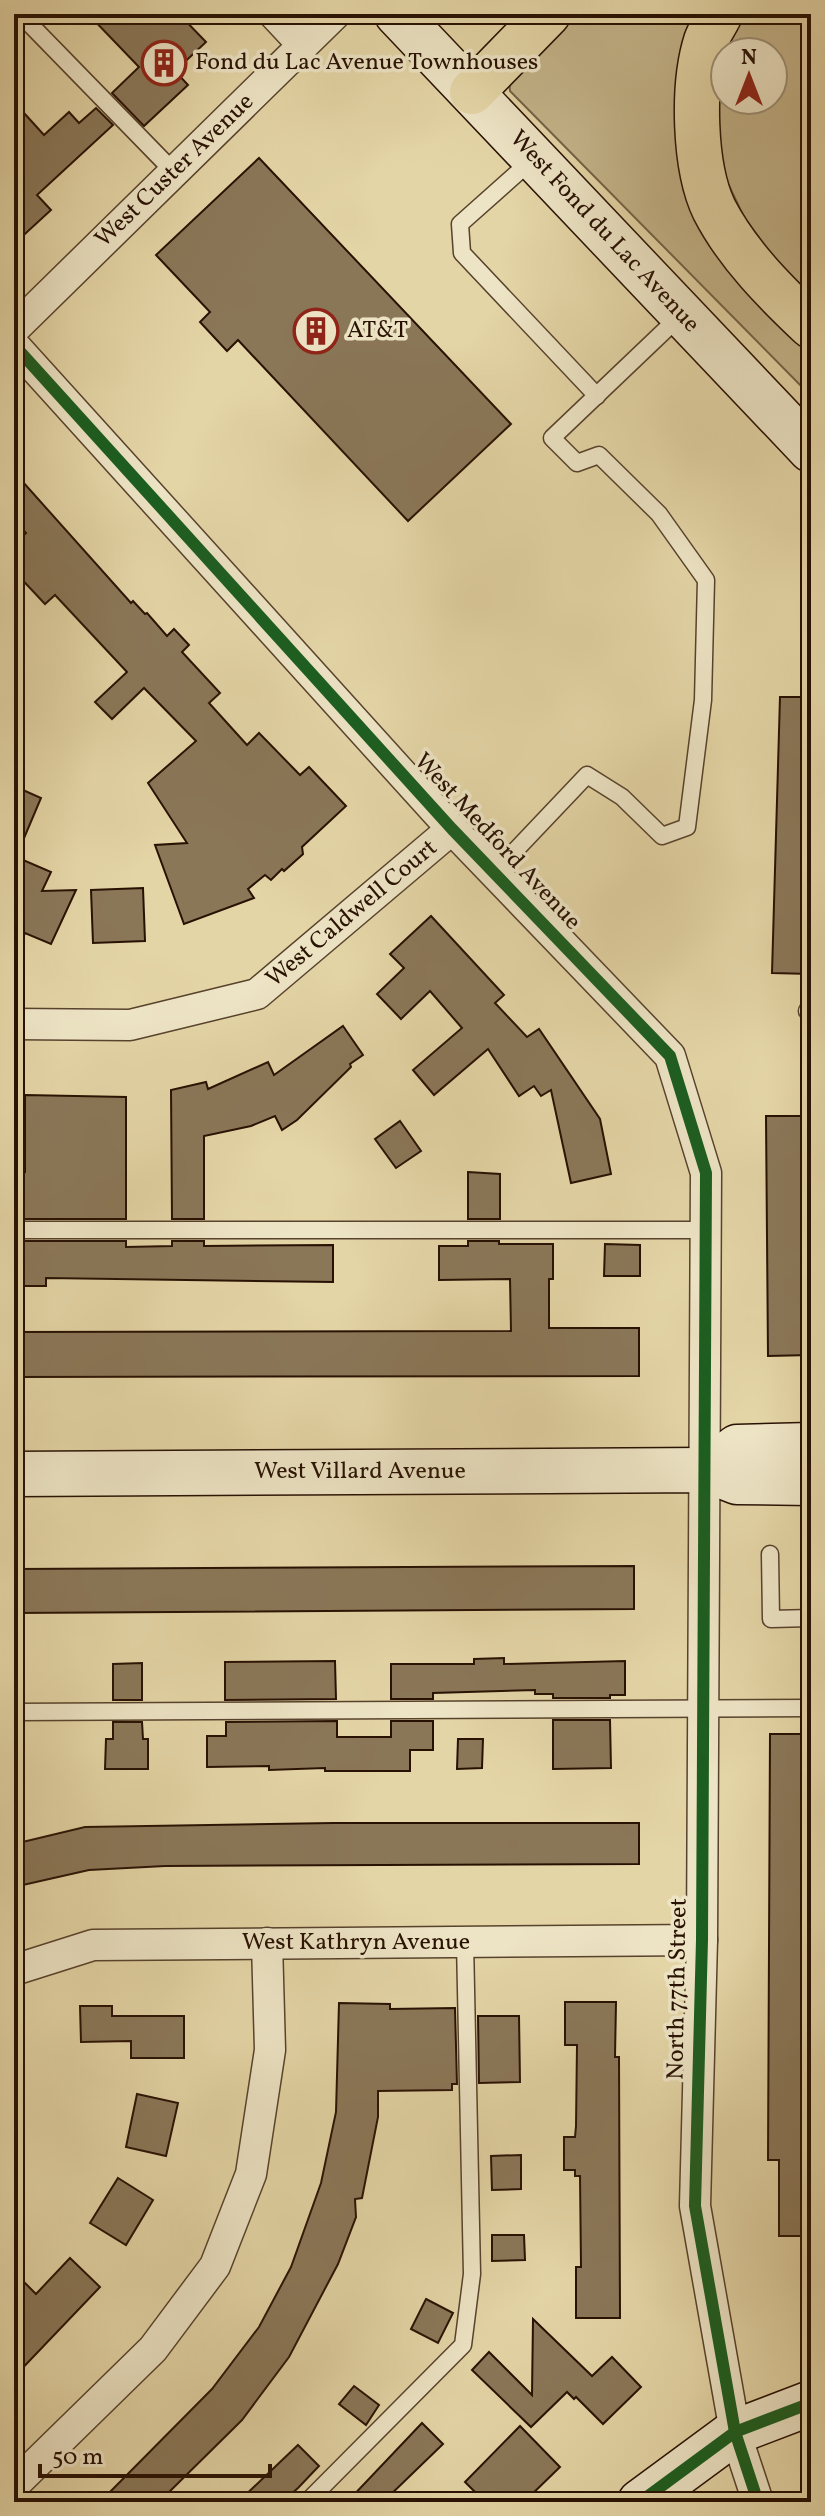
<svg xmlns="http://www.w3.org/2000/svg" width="825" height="2516" viewBox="0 0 825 2516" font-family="Vollkorn,serif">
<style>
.green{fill:#c4b48a;stroke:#766246;stroke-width:2;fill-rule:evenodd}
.building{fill:#8a7758;stroke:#281103;stroke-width:2}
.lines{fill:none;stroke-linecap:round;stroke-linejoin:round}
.lane-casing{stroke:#57422c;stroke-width:19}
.street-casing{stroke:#57422c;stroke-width:33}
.secondary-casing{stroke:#281103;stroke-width:47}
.highway-casing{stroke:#281103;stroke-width:47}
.lane{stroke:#ede4c5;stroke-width:16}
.street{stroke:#ede4c5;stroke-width:30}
.secondary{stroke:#ede4c5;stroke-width:44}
.highway{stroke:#e4d5a6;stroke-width:44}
.cycleway-casing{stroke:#ede4c5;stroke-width:17}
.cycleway{stroke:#1b5e20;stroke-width:12}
.labels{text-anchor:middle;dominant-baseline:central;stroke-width:7;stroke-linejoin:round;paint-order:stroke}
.poi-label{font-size:24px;fill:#281103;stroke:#ede4c5;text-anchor:start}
.street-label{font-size:24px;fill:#281103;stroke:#ede4c5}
</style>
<rect width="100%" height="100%" fill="#e4d5a6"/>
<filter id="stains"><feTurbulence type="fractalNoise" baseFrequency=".0025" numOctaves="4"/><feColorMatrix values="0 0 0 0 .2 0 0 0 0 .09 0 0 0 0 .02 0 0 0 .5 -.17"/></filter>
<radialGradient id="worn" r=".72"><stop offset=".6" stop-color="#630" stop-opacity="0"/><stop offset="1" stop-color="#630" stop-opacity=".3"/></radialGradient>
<!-- green -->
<g class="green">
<path d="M567,14H702L683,140L811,338V396L510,91L509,77Z"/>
<path d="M735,14H811V296L771,254L744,217L722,171L711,89ZM725,52H773V100H725Z"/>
</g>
<!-- building -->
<g class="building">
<path d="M88,14H179L206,42L175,71L188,85L144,126L112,93L139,67Z"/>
<path d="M14,102L44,135L69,112L79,123L96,108L113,125L37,195L51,210L14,244Z"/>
<path d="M259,158L511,424L408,521L238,340L227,351L200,322L210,312L156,255Z"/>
<path d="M14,472L131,603L133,601L145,614L147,613L167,636L174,629L189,645L182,652L220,693L209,703L247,745L259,733L300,775L309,767L346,806L302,847L303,854L284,871L282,869L271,880L265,875L248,889L254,898L184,924L155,845L187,843L148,783L196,741L144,688L112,719L95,702L127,672L55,595L45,604L14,571V545L26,533L14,520Z"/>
<path d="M780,697H811V974L772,973Z"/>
<path d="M14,786L41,798L16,857L51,872L42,891L76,890L51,944L25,933L14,957Z"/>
<path d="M143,888L145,941L93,943L91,890Z"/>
<path d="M431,916L504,995L495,1003L527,1037L539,1029L600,1119L611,1174L571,1183L551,1090L541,1096L534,1086L519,1096L488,1049L434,1095L413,1070L462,1028L430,991L401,1019L377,994L404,968L390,954Z"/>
<path d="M343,1026L363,1055L350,1064L351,1067L297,1120L282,1130L275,1116L251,1126L204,1136V1219H172L171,1090L206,1082L208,1089L268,1062L274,1075Z"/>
<path d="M25,1095L126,1097V1219H22V1172H25Z"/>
<path d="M766,1116H811V1355L768,1356Z"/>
<path d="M400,1121L421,1151L396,1168L375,1139Z"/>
<path d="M468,1172L500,1174V1219H468Z"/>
<path d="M22,1241H126V1247L172,1246V1241H204V1246L333,1245V1282L46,1278V1286H14V1248H22Z"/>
<path d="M468,1241H499V1244H553V1279H549V1328H639V1376L14,1377V1332L511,1331L510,1279L439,1280V1246H468Z"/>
<path d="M605,1244L640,1245V1276H604Z"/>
<path d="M634,1566V1609L14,1613V1569Z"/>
<path d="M504,1658V1664L625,1661V1695H610V1698H553V1694H535V1690L433,1693V1699H391V1664H474V1659Z"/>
<path d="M335,1661L336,1699L225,1700V1662Z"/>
<path d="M142,1663V1700H113V1664Z"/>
<path d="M553,1720H610L611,1768L553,1769Z"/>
<path d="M337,1721V1737H391V1721H433V1750H410V1771H325V1768L269,1770V1766L207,1767V1736H226V1722Z"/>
<path d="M113,1722H142L143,1739H148V1769H105L106,1739H113Z"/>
<path d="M770,1734H811V2236H779V2160H768Z"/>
<path d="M458,1739H483L482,1768L457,1769Z"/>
<path d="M333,1823H639V1864L165,1866L89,1870L14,1887V1844L85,1827Z"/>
<path d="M565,2002H616L615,2057H619L620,2318H576V2267H581L580,2176H575V2170H564V2137H575L576,2126L577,2045H565Z"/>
<path d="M339,2003L390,2004V2009L455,2008L457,2084H452V2090L378,2091V2117L362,2198L355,2199L356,2217L338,2264L289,2357L242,2420L159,2502H100L212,2389L259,2327L291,2267L321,2183L336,2112Z"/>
<path d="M80,2006H112V2016H184V2058H131V2041L81,2042Z"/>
<path d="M478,2016H519L520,2082L479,2083Z"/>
<path d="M137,2094L178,2103L166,2156L126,2147Z"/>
<path d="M521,2155V2189L492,2190L491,2156Z"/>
<path d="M118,2178L153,2200L126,2245L90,2223Z"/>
<path d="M492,2235H524L525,2260L492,2261Z"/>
<path d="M70,2258L100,2287L14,2377V2272L36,2294Z"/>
<path d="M426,2299L453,2313L438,2343L411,2329Z"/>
<path d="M533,2319L592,2376L612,2357L641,2387L603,2424L576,2397L574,2399L567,2392L531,2427L472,2370L489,2352L532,2395Z"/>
<path d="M354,2386L379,2405L366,2425L339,2404Z"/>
<path d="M422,2423L443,2444L383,2502H347Z"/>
<path d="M520,2426L560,2467L524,2502H485L465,2482Z"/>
<path d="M298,2445L319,2466L298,2488L282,2502H238Z"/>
</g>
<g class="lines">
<!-- lane casing -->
<g class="lane-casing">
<g id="lane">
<path d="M20,14L174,172"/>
<path d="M533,159L460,224L462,253L597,396"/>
<path d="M494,873L587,775L622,797L662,836L687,827L703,700L706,580L659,514L599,455L577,463L552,438L681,315"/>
<path d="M807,1011H811"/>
<path d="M14,1230H706"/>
<path d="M770,1554L771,1619L811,1618"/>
<path d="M14,1712L811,1708"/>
<path d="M307,2502L463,2345L472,2274L465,1942"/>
</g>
</g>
<!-- street casing -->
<g class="street-casing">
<g id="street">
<path d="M274,14L303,45"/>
<path d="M14,329L335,14"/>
<path d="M14,345L452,829L670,1056L706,1173L702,1940L695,2206L735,2432L758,2502"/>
<path d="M14,1024L130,1025L257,994L452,829"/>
<path d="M14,1970L93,1945L702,1940"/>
<path d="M14,2485L153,2349L215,2266L251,2174L270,2050L267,1943"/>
</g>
</g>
<!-- secondary casing -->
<g class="secondary-casing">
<g id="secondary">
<path d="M397,14L811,450"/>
<path d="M706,1470L737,1447L811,1445"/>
<path d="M14,1474L706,1470L737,1482L811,1483"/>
<path d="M640,2502L735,2432L811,2403"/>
</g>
</g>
<!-- highway casing -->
<g class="highway-casing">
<g id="highway">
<path d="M720,14C716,23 709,32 706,41C692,85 694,167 714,209C737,254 775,292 811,326"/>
<path d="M472,92L548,14"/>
</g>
</g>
<!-- lane -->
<use href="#lane" class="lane"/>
<!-- street -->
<use href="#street" class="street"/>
<!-- secondary -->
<use href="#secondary" class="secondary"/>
<!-- highway -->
<use href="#highway" class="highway"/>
<!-- cycleway casing -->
<g class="cycleway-casing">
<g id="cycleway">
<path d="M14,345L452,829L670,1056L706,1173L702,1940L695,2206L735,2432L758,2502"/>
<path d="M640,2502L735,2432L811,2403"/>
</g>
</g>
<!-- cycleway -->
<use href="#cycleway" class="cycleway"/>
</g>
<!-- icons -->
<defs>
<g id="building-ring" transform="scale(2.3)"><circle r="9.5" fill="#ede4c5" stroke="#8f2418" stroke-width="1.5"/><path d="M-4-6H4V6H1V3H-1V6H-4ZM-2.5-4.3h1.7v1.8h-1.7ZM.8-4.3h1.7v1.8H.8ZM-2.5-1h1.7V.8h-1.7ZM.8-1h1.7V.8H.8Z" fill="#8f2418"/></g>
</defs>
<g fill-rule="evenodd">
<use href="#building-ring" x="164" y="63"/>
<use href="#building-ring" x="316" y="331"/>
</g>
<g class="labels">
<!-- poi labels -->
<g class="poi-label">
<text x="195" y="63">Fond du Lac Avenue Townhouses</text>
<text x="347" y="331">AT&amp;T</text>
</g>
<!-- street labels -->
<g class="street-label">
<text transform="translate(175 171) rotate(-44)">West Custer Avenue</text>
<text transform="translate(604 232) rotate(47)">West Fond du Lac Avenue</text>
<text transform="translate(497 842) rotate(47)">West Medford Avenue</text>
<text transform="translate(352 914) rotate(-40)">West Caldwell Court</text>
<text x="360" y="1472">West Villard Avenue</text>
<text x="356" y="1943">West Kathryn Avenue</text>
<text transform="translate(678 1989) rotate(-89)">North 77th Street</text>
</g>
</g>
<!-- margin -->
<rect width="825" height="2516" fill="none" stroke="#e4d5a6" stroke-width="48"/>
<rect x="16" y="16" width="793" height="2484" fill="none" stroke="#281103" stroke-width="4"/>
<rect x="24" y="24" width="777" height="2468" fill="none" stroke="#281103" stroke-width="2"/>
<!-- north arrow -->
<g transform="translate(749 76)"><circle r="38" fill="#ede4c5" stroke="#9e9077" stroke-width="2"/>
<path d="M0-6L14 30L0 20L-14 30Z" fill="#8f2418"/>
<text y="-12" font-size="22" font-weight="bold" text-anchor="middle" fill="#281103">N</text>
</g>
<!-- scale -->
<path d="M40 2464v12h230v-12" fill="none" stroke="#281103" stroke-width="4"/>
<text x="52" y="2464" font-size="24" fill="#281103" stroke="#ede4c5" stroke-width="6" paint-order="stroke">50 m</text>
<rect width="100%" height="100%" filter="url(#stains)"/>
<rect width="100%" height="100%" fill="url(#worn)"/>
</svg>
